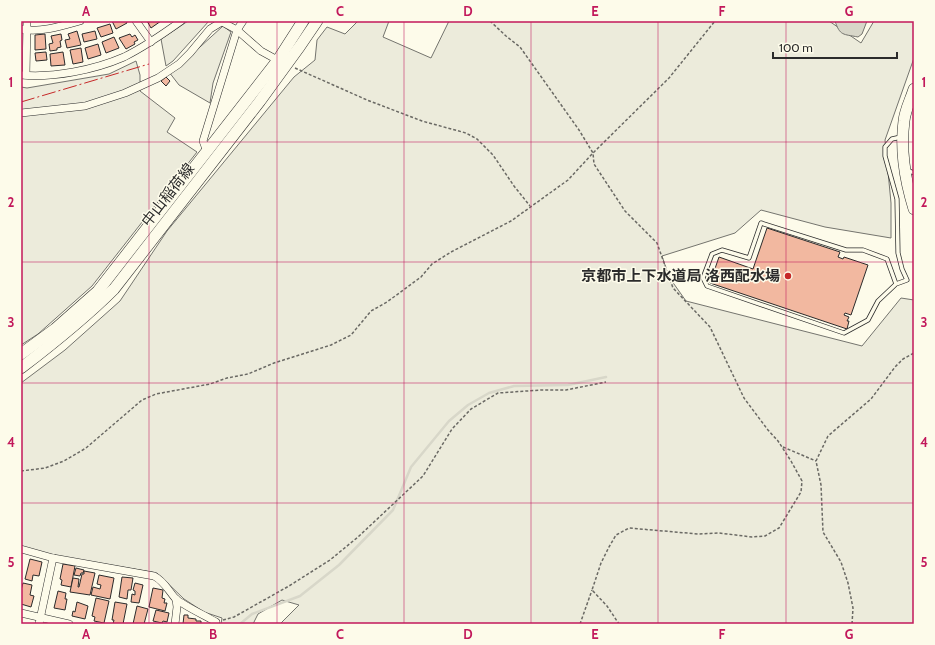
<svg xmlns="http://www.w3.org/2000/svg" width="935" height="645" viewBox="0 0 935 645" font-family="Cabin,'Noto Sans JP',sans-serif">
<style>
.green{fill:#ecebdb;stroke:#74746e}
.water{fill:#d8d7c9;stroke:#74746e}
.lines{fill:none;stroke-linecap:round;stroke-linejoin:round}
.stream{stroke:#d8d7c9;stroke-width:2.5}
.building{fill:#f2b8a0;stroke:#2b2b2b}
.lane-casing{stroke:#2b2b2b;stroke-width:5}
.street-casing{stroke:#2b2b2b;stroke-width:8}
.secondary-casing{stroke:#2b2b2b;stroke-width:12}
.path{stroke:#6a6964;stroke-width:1.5;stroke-dasharray:3 2;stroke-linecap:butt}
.lane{stroke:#fdfbea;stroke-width:3.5}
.street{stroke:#fdfbea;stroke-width:7}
.secondary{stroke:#fdfbea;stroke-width:11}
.power{stroke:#c62828;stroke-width:1;stroke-dasharray:14 3 2 3;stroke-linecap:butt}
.grid{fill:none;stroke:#c2185b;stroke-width:1;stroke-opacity:0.55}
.poi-dot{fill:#c62828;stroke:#fdfbea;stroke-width:1.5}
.labels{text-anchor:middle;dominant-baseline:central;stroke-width:3;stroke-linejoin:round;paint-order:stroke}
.street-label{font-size:15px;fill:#2b2b2b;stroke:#fdfbea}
.poi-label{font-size:15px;font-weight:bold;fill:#2b2b2b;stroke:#fdfbea;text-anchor:end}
.neatline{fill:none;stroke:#c2185b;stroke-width:1.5}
.grid-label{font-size:13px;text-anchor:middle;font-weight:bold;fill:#c2185b}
</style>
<rect width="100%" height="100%" fill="#fdfbea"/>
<!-- green -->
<g class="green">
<path d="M188,21H209L173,61L166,66L161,39Z"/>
<path d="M358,21H389L383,37L431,58L449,21H829L861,43L874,21H914V58L885,140L891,203V238L825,227L761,210L735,233L662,256L669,277L686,301L862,346L901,298L914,300V624H280L299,605L282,600L258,614L253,624H221L222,618L204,612L184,599L157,573L21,550V383L65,350L120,301L167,231L294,77L315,60L317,40L327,27L345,34Z"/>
<path d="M223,26L231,32L213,83L210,103L179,85L169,72L189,57Z"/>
<path d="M136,61L140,75V91L175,118L167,132L197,152L92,286L38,334L21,345V87L27,88L109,74Z"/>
</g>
<!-- water -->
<path class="water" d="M835,21H867L862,34L858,37C843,34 840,36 835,21Z"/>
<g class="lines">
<!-- stream -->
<path class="stream" d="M240,624L252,614L300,596L339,565L393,510L411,467L449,421L468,405L489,393L514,386L568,385L606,377"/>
</g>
<!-- building -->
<g class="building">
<path d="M112,21H126L127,23L116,29Z"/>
<path d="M147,21H161L151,28Z"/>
<path d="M110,24L113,33L101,37L97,28Z"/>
<path d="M77,31L81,45L67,48L65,40L70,39L68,34Z"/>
<path d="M95,31L97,39L84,42L82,34Z"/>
<path d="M45,34L46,49L35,50V35Z"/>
<path d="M61,34L62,40L60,41L61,47L57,48V50L50,51L49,44L53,43L51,36Z"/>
<path d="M130,34L132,37L135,35L138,40L134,42L135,44L126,49L119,38Z"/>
<path d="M114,37L119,48L106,53L102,42Z"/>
<path d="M98,44L101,55L88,59L85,48Z"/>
<path d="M81,48L83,62L73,64L70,50Z"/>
<path d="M46,52L47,60L36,61L35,53Z"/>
<path d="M63,52L65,65L51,66L50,54Z"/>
<path d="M166,77L170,81L166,86L161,81Z"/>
<path d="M767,228L840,252L838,257L843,259L844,257L868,265L851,315L845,313L844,315L849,317L847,321H849L847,329L710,283L719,257L753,269Z"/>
<path d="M30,559L42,562L39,576L33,575L32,581L25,579Z"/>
<path d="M63,564L75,566L71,587L61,585L62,580L60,579Z"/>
<path d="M76,568L84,570L83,573H81L80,576L74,575Z"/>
<path d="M84,571L95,573L90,595L70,592L73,578L79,579L78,587H79L82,574H84Z"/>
<path d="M99,575L114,578L110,599L91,595L93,587L100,589L101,585L97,584Z"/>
<path d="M122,577L133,578L131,590H128L127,599L119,597Z"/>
<path d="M23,583L32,585L30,595L34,596L31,607L21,604V590Z"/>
<path d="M135,583L143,585L139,603L131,602L132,594L135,595V591L133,590Z"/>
<path d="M153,588L163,590L162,598L165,599L164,603H167L165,611L149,607Z"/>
<path d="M58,591L66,593L65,599H67L65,610L54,608Z"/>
<path d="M96,598L109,601L104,623L94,621L95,617L92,616Z"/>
<path d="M77,602L88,606L85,619L72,616L73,611L75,612Z"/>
<path d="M115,602L127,604L123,624H113L114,620H112Z"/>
<path d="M137,606L148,609L144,624H133Z"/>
<path d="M156,610L169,613L167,622L163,621L162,623L153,621Z"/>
<path d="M184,615H188V618L196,619V621H201V624H183Z"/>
</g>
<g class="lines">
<!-- lane casing -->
<g class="lane-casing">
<g id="lane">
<path d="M907,170L914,173"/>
<path d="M896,284L887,259L863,250H846L761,223L749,258L722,250L712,254L703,278L707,286L844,333L868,320L878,301L896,284L907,280L902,269L898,253L897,199L885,156V147L892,139L901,137"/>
</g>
</g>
<!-- street casing -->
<g class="street-casing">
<g id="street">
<path d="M136,21L151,42"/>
<path d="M222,22L237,30L261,51L281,62"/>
<path d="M21,29C40,33 62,26 80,21"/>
<path d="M21,75C53,78 94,70 124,57C144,47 163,34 181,21"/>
<path d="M26,75L27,21"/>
<path d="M21,113L85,106L125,93L158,78L179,64L190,53L210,29L223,21"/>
<path d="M207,152L203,141L237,30L243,21"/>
<path d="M21,549L53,558L154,576C164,581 168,590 175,598C182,605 206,616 216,622L215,624"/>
<path d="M21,613L69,624"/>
<path d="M39,624L53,558"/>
<path d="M175,624L177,607L176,599"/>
</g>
</g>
<!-- secondary casing -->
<g class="secondary-casing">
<g id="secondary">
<path d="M914,89C911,99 905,110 904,121C900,151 905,180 914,209"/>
<path d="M21,354L55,329L98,291L278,60L303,21"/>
<path d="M21,368C55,342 84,319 114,289L260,101L300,46L317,21"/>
</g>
</g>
<!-- path -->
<g class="path">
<path d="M490,21L506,36L520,47L579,130L593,153L594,164L625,211L657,243L673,288L710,327L744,398L768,430L778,441L791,461L802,481L801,492L779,528L765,536L752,537L719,533L698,534L629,528L616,535L609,547L601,563L592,590L607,606L619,624"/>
<path d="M295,68L367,100L422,121L466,133L477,139L493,155L514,186L530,206"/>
<path d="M783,447L816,461"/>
<path d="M21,471L45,468L64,461L86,448L142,400L156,394L210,384L227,378L248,374L274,363L331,345L351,335L371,311L387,302L421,277L432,264L451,252L511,221L568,180L593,153L669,78L715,21"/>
<path d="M223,620L234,617L289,586L330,560L358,537L423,476L452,429L471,409L498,393L541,390H566L606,382"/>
<path d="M580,624L592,590"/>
<path d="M852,624L853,608L848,583L841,562L823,532L821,485L816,461L828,436L871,399L895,367L903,359L914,353"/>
</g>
<!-- lane -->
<use href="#lane" class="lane"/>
<!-- street -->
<use href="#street" class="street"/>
<!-- secondary -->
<use href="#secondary" class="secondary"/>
<!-- power -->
<path class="power" d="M21,102L149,64"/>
</g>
<!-- grid -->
<path class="grid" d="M149,21V624M277,21V624M404,21V624M531,21V624M658,21V624M786,21V624M21,142H914M21,262H914M21,383H914M21,503H914"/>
<!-- markers -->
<circle class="poi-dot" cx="788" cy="276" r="4"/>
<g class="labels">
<!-- street labels -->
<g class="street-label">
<text transform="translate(168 195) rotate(-52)">中山稲荷線</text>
</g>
<!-- poi labels -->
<g class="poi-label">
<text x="780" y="276">京都市上下水道局 洛西配水場</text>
</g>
</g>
<!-- border -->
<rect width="935" height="645" fill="none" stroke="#fdfbea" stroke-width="44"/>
<!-- scale -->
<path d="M773 52v6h124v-6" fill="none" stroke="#2b2b2b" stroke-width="2"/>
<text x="779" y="52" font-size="12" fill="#2b2b2b" stroke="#fdfbea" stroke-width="3" paint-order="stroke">100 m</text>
<rect x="22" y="22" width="891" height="601" class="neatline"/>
<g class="grid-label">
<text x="86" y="16">A</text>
<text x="213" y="16">B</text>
<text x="340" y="16">C</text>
<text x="468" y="16">D</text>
<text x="595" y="16">E</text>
<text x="722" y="16">F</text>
<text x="849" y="16">G</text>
<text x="11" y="87">1</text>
<text x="924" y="87">1</text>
<text x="11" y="207">2</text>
<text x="924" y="207">2</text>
<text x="11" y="327">3</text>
<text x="924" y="327">3</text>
<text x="11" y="447">4</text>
<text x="924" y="447">4</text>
<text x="11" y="567">5</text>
<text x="924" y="567">5</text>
<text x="86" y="639">A</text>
<text x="213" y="639">B</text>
<text x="340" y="639">C</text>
<text x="468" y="639">D</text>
<text x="595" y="639">E</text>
<text x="722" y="639">F</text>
<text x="849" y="639">G</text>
</g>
</svg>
